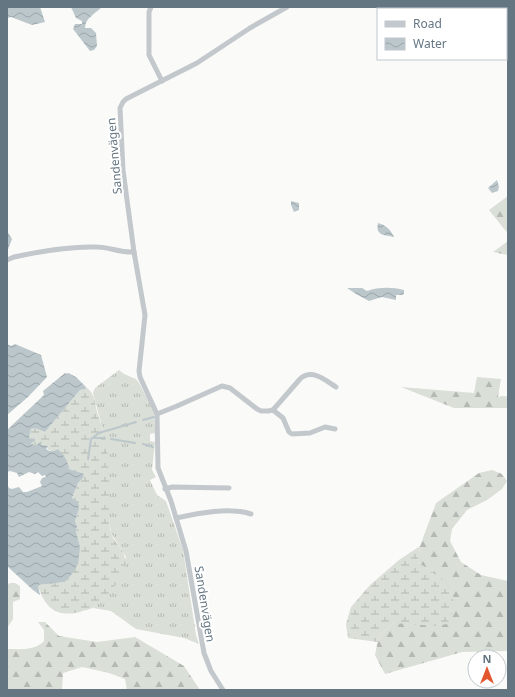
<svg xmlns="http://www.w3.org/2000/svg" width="515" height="697" viewBox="0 0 515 697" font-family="'Noto Sans',sans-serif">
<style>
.grass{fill:url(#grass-tufts)}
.forest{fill:url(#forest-firs)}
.wetland{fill:url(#wetland-marsh)}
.water{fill:url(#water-waves)}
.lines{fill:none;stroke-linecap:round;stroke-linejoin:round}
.stream{stroke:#bbc7cb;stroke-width:2}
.minor{stroke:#c3c8cc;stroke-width:5}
.labels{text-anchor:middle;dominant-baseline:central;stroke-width:4;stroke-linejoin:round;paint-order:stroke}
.street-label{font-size:12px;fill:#657683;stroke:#fff}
</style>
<defs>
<pattern id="grass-tufts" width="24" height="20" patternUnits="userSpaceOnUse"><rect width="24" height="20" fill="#dadfd7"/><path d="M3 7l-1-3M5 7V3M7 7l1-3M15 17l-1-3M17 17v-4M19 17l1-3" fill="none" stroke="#b4b9b4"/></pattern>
<pattern id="forest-firs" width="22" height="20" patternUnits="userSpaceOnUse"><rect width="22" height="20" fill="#dadfd7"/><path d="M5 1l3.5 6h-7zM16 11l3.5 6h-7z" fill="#b4b9b4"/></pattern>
<pattern id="wetland-marsh" width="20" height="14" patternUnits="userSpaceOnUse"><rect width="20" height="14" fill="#dadfd7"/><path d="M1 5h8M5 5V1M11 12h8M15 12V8" fill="none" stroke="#b4b9b4"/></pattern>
<pattern id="water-waves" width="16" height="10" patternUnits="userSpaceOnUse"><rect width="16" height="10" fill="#bbc7cb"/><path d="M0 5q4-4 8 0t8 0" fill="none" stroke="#9ca6aa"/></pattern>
</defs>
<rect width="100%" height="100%" fill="#fafaf8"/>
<!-- grass -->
<path class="grass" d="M119,370L124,374L136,379L139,383L154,411L155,433L150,434V441L155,442L152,470L156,477L150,480L157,495L166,501L183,550L196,635L199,644L184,638L136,629L111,611L93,608L105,597L126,557L111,533L108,509L107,446L93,393L95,388Z"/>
<!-- forest -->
<g class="forest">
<rect x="506" y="18" width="2" height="35"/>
<path d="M508,196V233L505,230L489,210Z"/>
<path d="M508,241V255L493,252Z"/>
<path d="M477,377L501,379L498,397L508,396V408H454L401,387L474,393Z"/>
<path d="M492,470L502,474L507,481L502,489L487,500L467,510L452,529L450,541L461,562L481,575L508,581V651L462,652L385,674L375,655L379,635L445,582L418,562L420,546L436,503L479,473Z"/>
<path d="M10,583H15L20,586V599L13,602V619L7,628V585Z"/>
<path d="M38,622H45L59,636L97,642L135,637L184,666L200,690H127L125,679L109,673L82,667L63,673L62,690H7V649C19,649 35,651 44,641V630Z"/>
</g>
<!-- wetland -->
<g class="wetland">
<path d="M86,387C96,396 94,399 97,411C100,423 105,434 107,446C110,473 108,501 110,528C112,546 130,548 124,570C122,578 117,584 111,590C106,596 101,602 94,607C90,610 84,610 80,612C56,618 44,607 38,585L65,582L80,547L76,531L77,526L75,521L79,509L72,498L78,483L83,478L74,471L69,469L68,467C64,463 59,454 53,452C49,449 48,451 46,446H42L41,444V442L36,445L32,444L29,438L31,429L35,428L45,432L80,390L84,389Z"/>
<path d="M420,546L418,562L446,582L453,595L454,609L447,624L436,626L394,623L379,635L378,642L348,638L346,624L351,607L370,585L399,560Z"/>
</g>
<!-- water -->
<g class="water">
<path d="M7,7H40L45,22L32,25L11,17L7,18Z"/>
<path d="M71,7H102C95,14 85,18 85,28H91L96,33L97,46L94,50L90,51L73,29L75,24H82V21L76,18Z"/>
<path d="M497,180L499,187L498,191L492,193L488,188Z"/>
<path d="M291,201L299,203V210L294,212L291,205Z"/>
<path d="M378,223C386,225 391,230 394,237C385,235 375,236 378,223Z"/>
<path d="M7,231L12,239L7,252Z"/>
<path d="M347,288H362L367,291C378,287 392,287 404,290V293L403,295H396V300L382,297L369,301L356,294Z"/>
<path d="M7,344L11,346L15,344L41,355L47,377L28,397L7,415Z"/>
<path d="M65,373L67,374L68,373L76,377L86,387L85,389L80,390L45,432L35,428L31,429L29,438L35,439V441L31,443L32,444L36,445L42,441L41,445L48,446L46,449C51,452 53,452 58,449C65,457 67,459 69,469L84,474L83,478L78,483L72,498L78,502L79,509L75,521L77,526L76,531L80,547L78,564L71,575L65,582L38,585L40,595L33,590L7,566V484L9,488L12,489L19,487L23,492H27L42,486L40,482L42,478L46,477L45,475L42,476L38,472L35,474L29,472L19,477L17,473L10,471L7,472V430L44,395L43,391Z"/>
</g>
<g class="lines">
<!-- stream -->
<g class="stream">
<path d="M143,420L154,417"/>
<path d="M94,438H105"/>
<path d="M111,439L135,443"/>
<path d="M143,444L153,447"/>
<path d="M88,459L91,439L99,433L136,422"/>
</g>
<!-- minor -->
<g class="minor">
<path d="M151,7L149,12V55L162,81"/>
<path d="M7,260L14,257C41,251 69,246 97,247C109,247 121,253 134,252"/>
<path d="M273,410L283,418L289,432L292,434L310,433L325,427L335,429"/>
<path d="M157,414L177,406L222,386L230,388L257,409L261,411H268L273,410L300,379C312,368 325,380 336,387"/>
<path d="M165,489L172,487L229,488"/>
<path d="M176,518C199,513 229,507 251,514"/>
<path d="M223,690L211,671L204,653L186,551L171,501L158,468L157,414L140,377L139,371L145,315L134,252L123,170L120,108L123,102L126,99L197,63L250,28L287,7"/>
</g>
</g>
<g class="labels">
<!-- street labels -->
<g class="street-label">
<text transform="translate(114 156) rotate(-95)">Sandenvägen</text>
<text transform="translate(205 604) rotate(81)">Sandenvägen</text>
</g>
</g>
<!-- border -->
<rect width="515" height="697" fill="none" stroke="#657683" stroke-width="16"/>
<!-- legend -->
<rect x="377" y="8" width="130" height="52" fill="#ffffff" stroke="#c1c8cd"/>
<rect x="385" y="21" width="20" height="6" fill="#c3c8cc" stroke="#c1c8cd"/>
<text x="413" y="28" font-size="12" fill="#657683">Road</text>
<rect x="385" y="38" width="20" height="12" fill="url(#water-waves)" stroke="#c1c8cd"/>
<text x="413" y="48" font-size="12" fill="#657683">Water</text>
<!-- north arrow -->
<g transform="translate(487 669)"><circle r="19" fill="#ffffff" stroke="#c1c8cd"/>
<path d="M0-3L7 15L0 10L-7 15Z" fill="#e4572e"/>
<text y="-6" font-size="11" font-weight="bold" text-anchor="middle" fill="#657683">N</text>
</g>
</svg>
